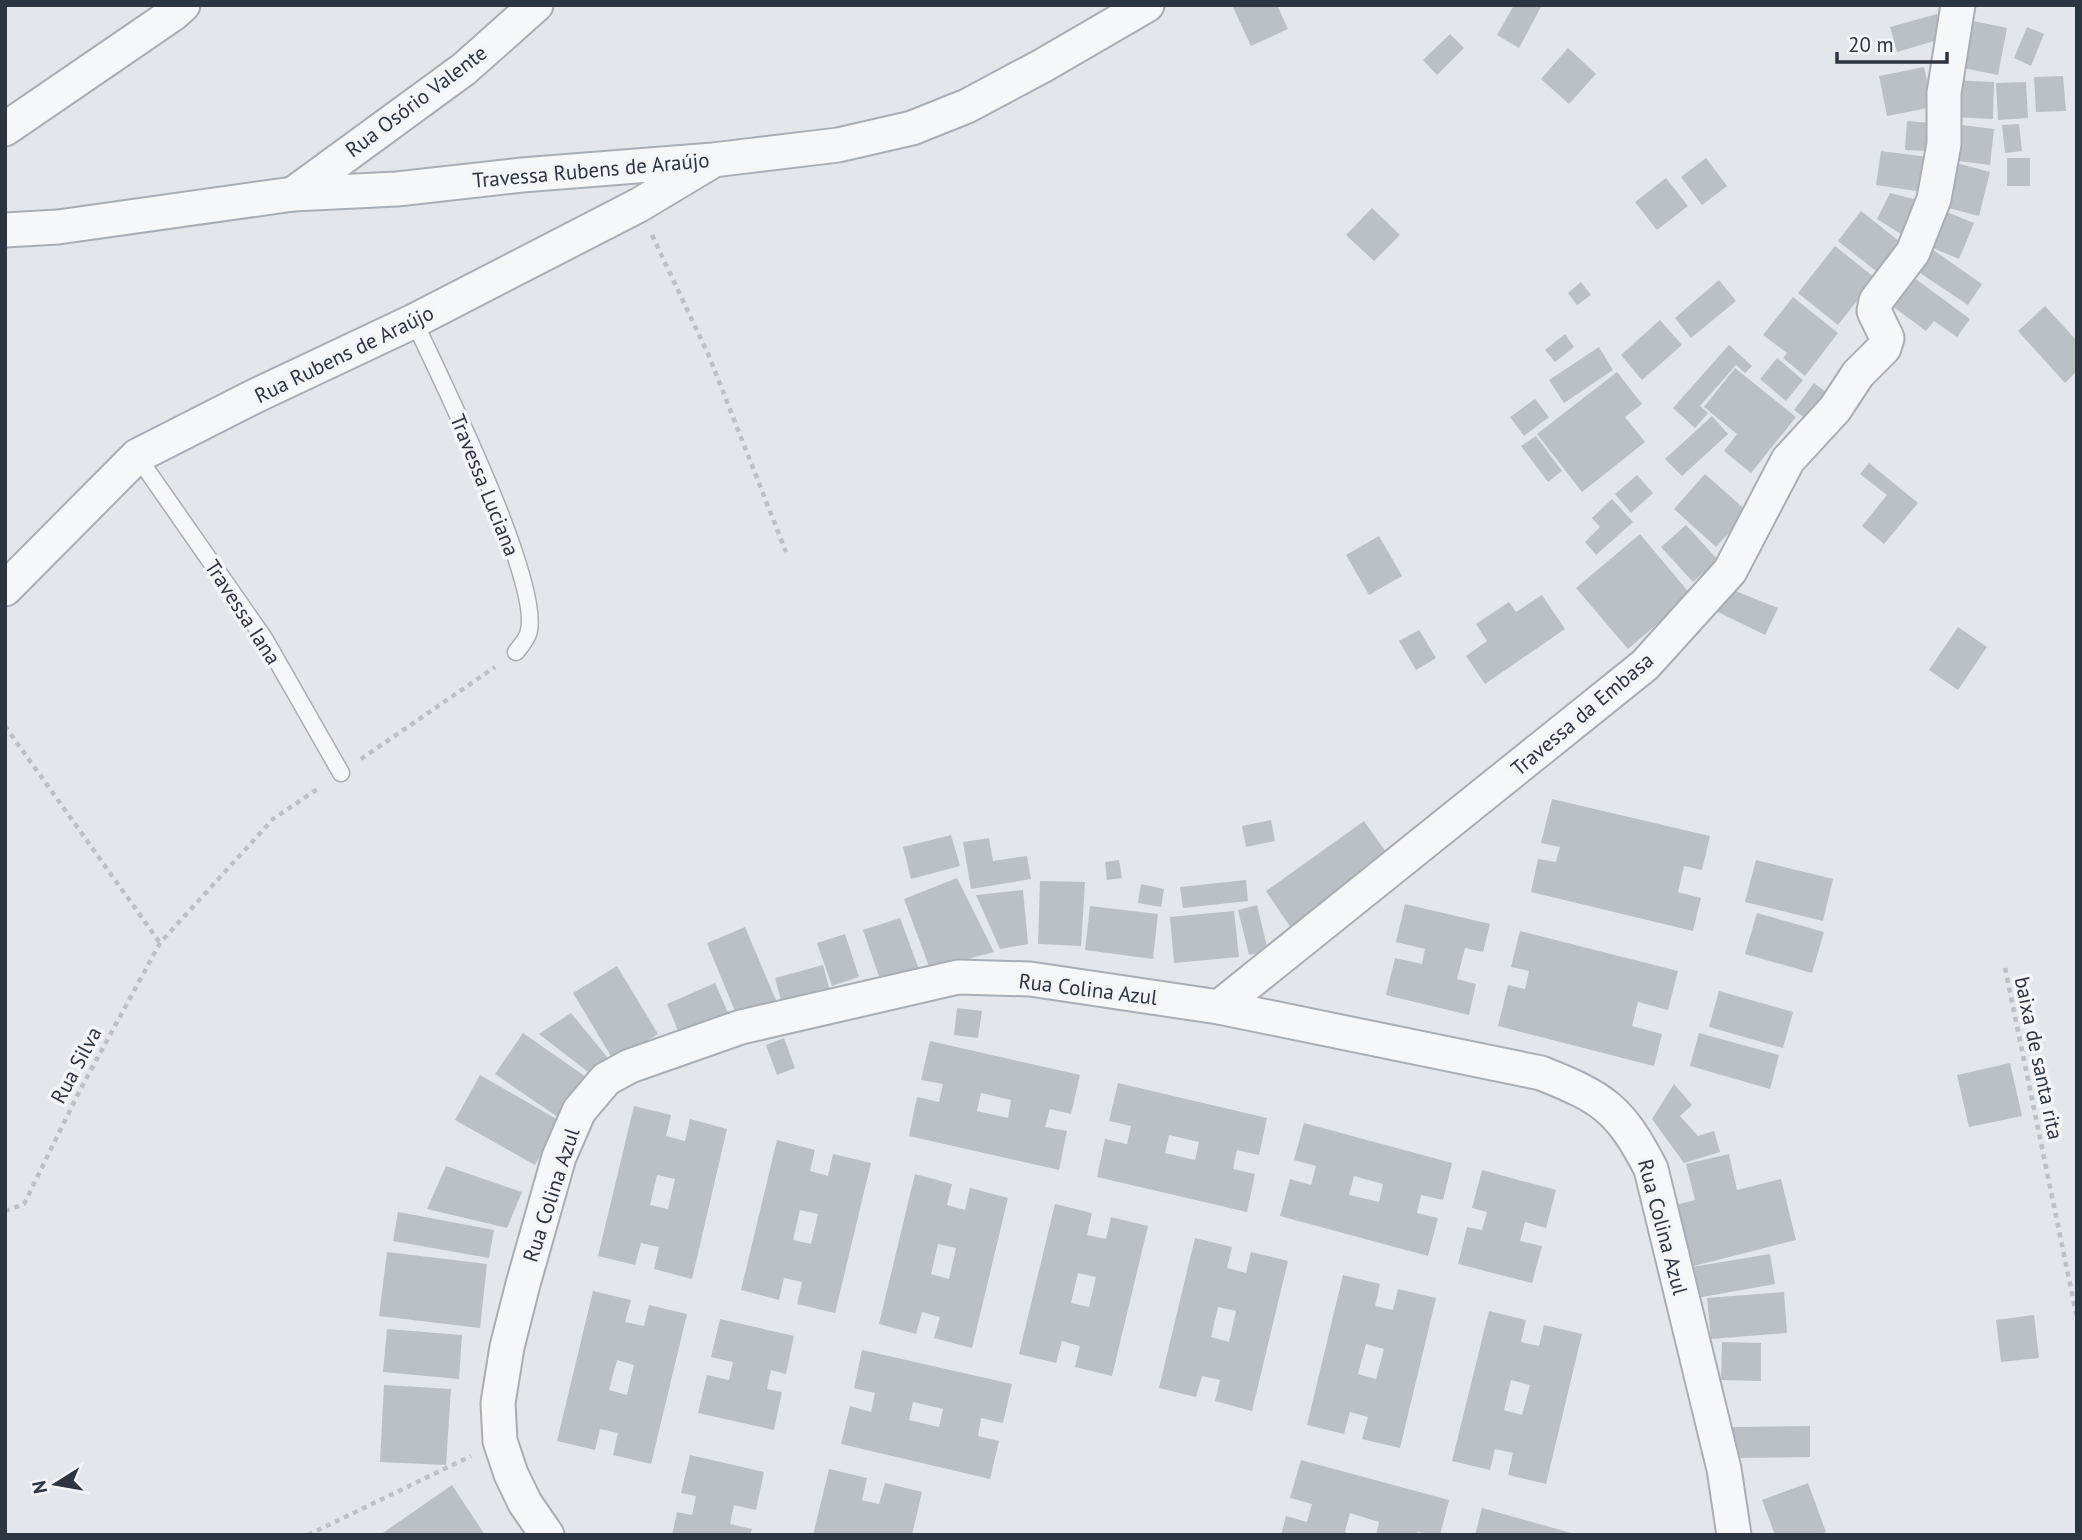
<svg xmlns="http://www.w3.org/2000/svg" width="2082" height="1540" viewBox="0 0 2082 1540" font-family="'PT Sans',sans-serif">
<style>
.building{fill:#bbc0c7;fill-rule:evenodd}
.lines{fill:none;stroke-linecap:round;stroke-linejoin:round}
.lane-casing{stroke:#a8aeb5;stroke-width:19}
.street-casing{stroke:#a8aeb5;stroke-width:37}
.path{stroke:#bdc1c6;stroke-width:4.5;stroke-dasharray:5 5;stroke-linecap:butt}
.lane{stroke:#f6f7f9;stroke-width:16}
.street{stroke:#f6f7f9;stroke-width:33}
.labels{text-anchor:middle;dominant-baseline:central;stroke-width:7;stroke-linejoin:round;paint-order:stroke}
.street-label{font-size:21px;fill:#2c3542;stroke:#f3f5f8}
</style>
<rect width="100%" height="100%" fill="#e3e7eb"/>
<!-- building -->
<g class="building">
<path d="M1232,5H1277L1288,29L1251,46Z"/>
<path d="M1514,5H1542L1519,48L1497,35Z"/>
<path d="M1937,14L1944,38L1897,52L1890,27Z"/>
<path d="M1968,20L2007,28L1998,75L1958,67Z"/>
<path d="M2027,27L2044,34L2031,66L2014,58Z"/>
<path d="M1450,34L1464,48L1437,75L1423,60Z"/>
<path d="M1568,48L1596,74L1569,104L1541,79Z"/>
<path d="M1924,67L1933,107L1887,116L1879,76Z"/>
<path d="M2063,76L2066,111L2036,112L2034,77Z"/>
<path d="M1952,80L1994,82L1993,119L1951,117Z"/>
<path d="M2026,82L2028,118L1998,120L1996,83Z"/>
<path d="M1907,121L1932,123L1931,151L1905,150Z"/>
<path d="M1954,124L1994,129L1990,165L1950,160Z"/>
<path d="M2019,124L2022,151L2005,153L2002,125Z"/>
<path d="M1881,151L1928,157L1923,192L1876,185Z"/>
<path d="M1706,158L1727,186L1702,205L1681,177Z"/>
<rect x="2007" y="158" width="23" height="28"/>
<path d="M1949,161L1990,172L1979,216L1937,205Z"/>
<path d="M1666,178L1688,206L1657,230L1635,202Z"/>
<path d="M1890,193L1918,200L1909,239L1877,219Z"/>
<path d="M1372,208L1400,235L1374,261L1346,235Z"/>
<path d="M1937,208L1974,223L1959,259L1923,244Z"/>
<path d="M1861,211L1904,245L1881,275L1838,241Z"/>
<path d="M1835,246L1875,278L1838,325L1798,293Z"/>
<path d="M1929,247L1982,284L1968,305L1914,269Z"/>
<path d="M1909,274L1970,319L1957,337L1934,321L1926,331L1888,303Z"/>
<path d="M1719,280L1736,301L1691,338L1675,318Z"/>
<path d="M1581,282L1591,295L1577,305L1568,293Z"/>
<path d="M1793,297L1838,333L1805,376L1783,358L1787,353L1763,335Z"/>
<path d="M2045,306L2077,341V371L2065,383L2018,331Z"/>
<path d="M1660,320L1682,345L1642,380L1621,355Z"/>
<path d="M1565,334L1574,347L1555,362L1545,350Z"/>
<path d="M1729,345L1752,366L1745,373L1736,365L1700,406L1708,413L1695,428L1673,408Z"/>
<path d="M1599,347L1613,370L1564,403L1549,380Z"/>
<path d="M1777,358L1803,380L1786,401L1760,379Z"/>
<path d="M1735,368L1796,417L1751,473L1724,451L1737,434L1704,407Z"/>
<path d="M1617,372L1642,404L1625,417L1645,442L1582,492L1537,434Z"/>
<path d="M1814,383L1834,398L1814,425L1794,410Z"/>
<path d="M1535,399L1549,417L1524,436L1510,417Z"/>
<path d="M1712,416L1728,434L1682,476L1665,459Z"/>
<path d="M1536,436L1562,471L1548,482L1521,446Z"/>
<path d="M1869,463L1918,503L1884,544L1862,526L1887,495L1860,474Z"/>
<path d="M1705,474L1748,512L1716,547L1674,509Z"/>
<path d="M1637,475L1653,493L1631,513L1615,494Z"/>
<path d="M1612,499L1633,522L1596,555L1585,542L1600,527L1592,518Z"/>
<path d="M1686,525L1718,560L1693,582L1661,547Z"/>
<path d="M1640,534L1691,595L1628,649L1576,588Z"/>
<path d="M1379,536L1402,576L1369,595L1346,555Z"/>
<path d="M1733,590L1778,608L1765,635L1714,610Z"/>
<path d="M1542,595L1565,629L1485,684L1466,656L1487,641L1476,624L1509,602L1516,612Z"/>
<path d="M1958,627L1987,647L1958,690L1929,670Z"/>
<path d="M1419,630L1436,658L1416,670L1399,641Z"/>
<path d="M1552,799L1710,836L1702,870L1684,866L1678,892L1701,898L1693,931L1531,892L1538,859L1556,862L1560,847L1541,843Z"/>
<path d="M1271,820L1275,841L1246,847L1242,826Z"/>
<path d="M1364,821L1390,858L1291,928L1266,891Z"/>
<path d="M951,835L960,866L911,879L903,847Z"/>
<path d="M989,838L993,861L1027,856L1031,879L971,889L963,842Z"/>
<path d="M1119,860L1122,878L1107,880L1105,862Z"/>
<path d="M1756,860L1833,879L1823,921L1745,902Z"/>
<path d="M957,878L994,952L930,969L904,899Z"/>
<path d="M1246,880L1248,901L1183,908L1180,887Z"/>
<path d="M1040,881L1085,882L1081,946L1038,944Z"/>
<path d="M1141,884L1164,889L1161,907L1138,903Z"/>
<path d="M1023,890L1028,944L1000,949L976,895Z"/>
<path d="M1405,904L1490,924L1483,952L1465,948L1457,979L1476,984L1469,1015L1386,995L1395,958L1422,964L1425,949L1396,942Z"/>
<path d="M1257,905L1268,951L1249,955L1238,910Z"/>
<path d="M1090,906L1158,914L1153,959L1085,950Z"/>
<path d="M1234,911L1239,957L1174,963L1170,917Z"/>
<path d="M1757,913L1824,932L1812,973L1745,954Z"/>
<path d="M900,918L920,972L882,985L863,930Z"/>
<path d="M745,927L778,1005L739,1021L707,943Z"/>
<path d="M1520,931L1678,971L1668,1010L1638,1002L1632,1026L1662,1034L1654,1066L1498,1026L1508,985L1525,989L1529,971L1511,967Z"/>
<path d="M845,934L859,977L832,986L817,943Z"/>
<path d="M823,965L831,995L783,1008L775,978Z"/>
<path d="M617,966L658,1034L614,1061L573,993Z"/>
<path d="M715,983L730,1017L681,1038L667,1004Z"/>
<path d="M1719,991L1793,1012L1783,1048L1709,1027Z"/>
<path d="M957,1008L982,1011L978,1038L954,1035Z"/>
<path d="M571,1013L612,1063L592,1075L539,1034Z"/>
<path d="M523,1033L589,1079L562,1120L495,1074Z"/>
<path d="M1699,1033L1779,1055L1770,1089L1690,1066Z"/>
<path d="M784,1038L795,1068L777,1075L766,1045Z"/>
<path d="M930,1041L1080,1075L1071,1114L1050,1109L1045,1127L1067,1131L1059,1170L909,1136L917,1097L939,1102L943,1084L921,1080ZM981,1093L1011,1100L1008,1118L977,1111Z"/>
<path d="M2010,1063L2022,1116L1969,1127L1957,1075Z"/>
<path d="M480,1075L560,1121L535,1165L455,1120Z"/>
<path d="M1118,1083L1267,1118L1259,1155L1237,1150L1233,1169L1255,1174L1247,1212L1097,1177L1105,1139L1127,1144L1131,1126L1109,1121ZM1169,1135L1199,1142L1195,1160L1165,1153Z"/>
<path d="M1674,1084L1692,1105L1680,1116L1698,1136L1714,1131L1720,1152L1684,1163L1652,1119Z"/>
<path d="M634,1106L671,1115L666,1136L685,1141L690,1119L727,1129L692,1279L654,1269L659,1247L641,1243L635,1265L598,1256ZM657,1175L675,1179L668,1209L650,1205Z"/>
<path d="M1304,1123L1452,1163L1443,1200L1421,1195L1417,1213L1438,1218L1428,1256L1280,1216L1290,1179L1311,1185L1316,1166L1294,1160ZM1354,1176L1383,1184L1379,1202L1349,1195Z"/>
<path d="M777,1140L815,1150L810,1171L828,1176L833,1154L871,1163L835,1313L797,1304L802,1282L784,1278L779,1300L741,1290ZM800,1210L818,1214L811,1244L793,1240Z"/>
<path d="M1729,1154L1737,1190L1781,1179L1796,1240L1690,1267L1675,1205L1695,1200L1686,1164Z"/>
<path d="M446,1166L522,1192L507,1228L427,1209Z"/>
<path d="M1482,1170L1556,1190L1546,1228L1525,1222L1520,1241L1542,1246L1532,1283L1458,1264L1467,1227L1482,1230L1487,1212L1472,1208Z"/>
<path d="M915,1174L952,1184L947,1205L965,1210L970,1188L1008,1198L972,1348L934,1338L940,1317L922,1312L916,1334L879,1324ZM938,1244L956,1248L949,1279L931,1274Z"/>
<path d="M1055,1204L1092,1213L1087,1235L1106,1239L1111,1217L1148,1226L1112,1376L1075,1367L1080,1346L1062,1341L1056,1363L1019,1354ZM1078,1273L1096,1277L1089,1307L1071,1303Z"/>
<path d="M398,1212L494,1230L489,1258L393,1241Z"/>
<path d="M1195,1238L1232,1247L1227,1268L1246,1273L1251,1252L1288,1261L1252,1411L1215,1401L1220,1380L1202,1376L1196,1397L1159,1388ZM1218,1307L1236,1311L1229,1342L1211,1337Z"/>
<path d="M387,1252L487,1264L480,1328L379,1316Z"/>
<path d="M1770,1254L1775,1284L1697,1298L1692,1267Z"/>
<path d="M1343,1275L1380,1284L1375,1306L1393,1310L1398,1289L1436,1298L1400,1448L1362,1439L1368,1417L1350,1412L1344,1434L1307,1425ZM1366,1344L1384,1349L1376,1379L1358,1374Z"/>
<path d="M593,1291L631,1300L625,1322L644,1326L649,1305L687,1314L651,1464L613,1455L618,1433L600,1429L595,1450L557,1441ZM617,1360L634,1365L627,1395L609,1390Z"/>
<path d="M1784,1292L1787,1333L1711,1339L1707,1298Z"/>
<path d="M1489,1311L1526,1320L1521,1342L1539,1346L1544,1325L1582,1334L1546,1484L1508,1475L1513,1453L1495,1449L1490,1470L1452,1461ZM1511,1380L1530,1385L1522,1415L1504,1410Z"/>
<path d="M2034,1315L2039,1358L2001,1362L1996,1320Z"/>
<path d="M720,1319L794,1336L786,1374L771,1370L767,1389L782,1392L774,1430L698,1413L707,1375L729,1380L733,1362L711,1357Z"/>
<path d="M387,1329L462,1335L459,1379L383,1372Z"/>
<path d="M1722,1342L1761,1343V1381L1721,1380Z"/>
<path d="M862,1350L1012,1384L1003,1423L981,1418L978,1436L999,1441L990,1479L841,1444L850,1406L871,1412L875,1393L854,1388ZM913,1402L943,1409L939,1427L909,1420Z"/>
<path d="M384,1385L451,1389L446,1465L380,1462Z"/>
<path d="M1810,1426V1457L1733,1458V1427Z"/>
<path d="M690,1455L764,1472L756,1510L734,1505L730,1524L752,1529L750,1535H672L677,1512L692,1515L696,1496L681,1493Z"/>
<path d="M1301,1460L1449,1500L1440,1535L1417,1532V1535H1376L1379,1522L1350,1513L1345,1532L1352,1535H1281L1286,1516L1307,1522L1312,1504L1290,1498Z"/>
<path d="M829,1469L867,1478L862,1500L879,1504L885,1483L922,1492L912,1535H813Z"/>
<path d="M1808,1483L1826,1532L1816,1535H1775L1762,1500Z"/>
<path d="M452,1485L485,1535H380Z"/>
<path d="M1482,1508L1575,1534V1535H1475Z"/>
</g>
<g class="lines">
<!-- lane casing -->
<g class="lane-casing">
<g id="lane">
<path d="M414,321C438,373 545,588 528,634C526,640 520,647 516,652"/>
<path d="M137,456L264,638L341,773"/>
</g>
</g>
<!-- street casing -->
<g class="street-casing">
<g id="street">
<path d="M5,129L173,14L183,5"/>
<path d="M293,194L464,69L536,5"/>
<path d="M5,230L58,227L293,194L397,189L522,175L713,160L838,145L912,128L967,106L1042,66L1147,5"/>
<path d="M5,589L137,456L255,396L414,321L639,205L709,163"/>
<path d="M1219,1007L1645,665L1730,571L1788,460L1835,409L1858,374L1884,348L1887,338L1874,311L1876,301L1913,252L1934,199L1944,144V93L1958,5"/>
<path d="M547,1535L525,1503L511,1474L500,1441L498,1403L507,1347L523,1284L559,1157L579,1111L606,1079L630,1066L741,1027L958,977L1030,979L1219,1007L1541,1073C1604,1098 1620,1109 1651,1169L1724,1469L1734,1535"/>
</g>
</g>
<!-- path -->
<g class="path">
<path d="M652,235L709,356L786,552"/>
<path d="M5,726L160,943"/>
<path d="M361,759L495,667"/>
<path d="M2005,968L2077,1318"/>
<path d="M5,1211L24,1204L79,1092L160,943L273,819L319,788"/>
<path d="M308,1535L471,1456"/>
</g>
<!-- lane -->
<use href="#lane" class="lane"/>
<!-- street -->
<use href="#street" class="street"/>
</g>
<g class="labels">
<!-- street labels -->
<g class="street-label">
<text transform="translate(416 101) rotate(-37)">Rua Osório Valente</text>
<text transform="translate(591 170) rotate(-5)">Travessa Rubens de Araújo</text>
<text transform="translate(344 354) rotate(-26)">Rua Rubens de Araújo</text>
<text transform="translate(485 485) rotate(68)">Travessa Luciana</text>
<text transform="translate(243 612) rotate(57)">Travessa Iana</text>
<text transform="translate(1582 714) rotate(-40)">Travessa da Embasa</text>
<text transform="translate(1088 989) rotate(7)">Rua Colina Azul</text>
<text transform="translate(2039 1058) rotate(78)">baixa de santa rita</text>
<text transform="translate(76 1065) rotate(-62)">Rua Silva</text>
<text transform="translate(551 1195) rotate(-72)">Rua Colina Azul</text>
<text transform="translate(1663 1227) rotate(75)">Rua Colina Azul</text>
</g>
</g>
<!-- border -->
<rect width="2082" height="1540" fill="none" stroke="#2c3542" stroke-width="14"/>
<!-- north arrow -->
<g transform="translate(56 1484) rotate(259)" stroke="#f3f5f8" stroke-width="5" paint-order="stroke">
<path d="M0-5L12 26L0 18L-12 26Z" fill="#2c3542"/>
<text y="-10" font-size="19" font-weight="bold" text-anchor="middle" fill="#2c3542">N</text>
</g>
<!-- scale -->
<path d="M1837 52v10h110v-10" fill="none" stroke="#2c3542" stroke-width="3.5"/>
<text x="1848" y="52" font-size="21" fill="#2c3542" stroke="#f3f5f8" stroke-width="5" paint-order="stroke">20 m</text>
</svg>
